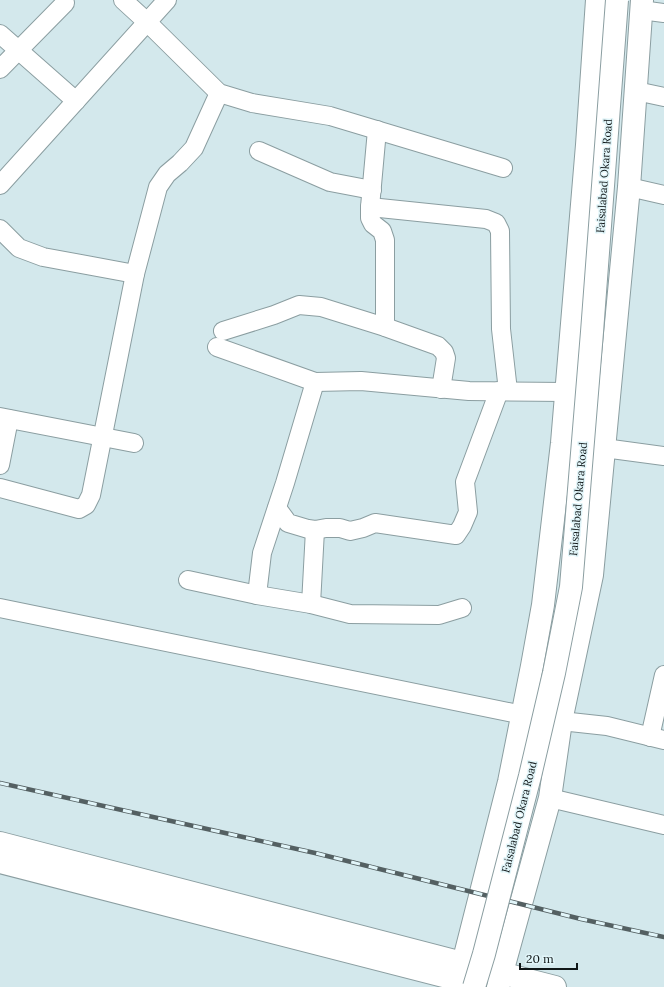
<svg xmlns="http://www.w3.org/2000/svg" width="664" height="987" viewBox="0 0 664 987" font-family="Lora,serif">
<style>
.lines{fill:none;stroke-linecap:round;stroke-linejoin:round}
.minor-casing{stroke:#8b9ea1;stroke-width:20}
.secondary-casing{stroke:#8b9ea1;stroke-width:24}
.minor{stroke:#fff;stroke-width:18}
.secondary{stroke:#fff;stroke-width:22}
.rail-casing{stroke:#546062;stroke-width:4.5}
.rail{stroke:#e1f5f9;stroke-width:3;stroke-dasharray:9;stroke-linecap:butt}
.primary-bridge-casing{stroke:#8b9ea1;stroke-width:24;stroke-linecap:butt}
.primary-bridge{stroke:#fff;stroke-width:22}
.labels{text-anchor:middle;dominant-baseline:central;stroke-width:3;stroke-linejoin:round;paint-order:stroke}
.street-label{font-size:11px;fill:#101718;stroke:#e1f5f9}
</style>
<rect width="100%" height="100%" fill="#d3e8ec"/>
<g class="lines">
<!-- minor casing -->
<g class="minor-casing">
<g id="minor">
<path d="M123,0L147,22L219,93L252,103L330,116L503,168"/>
<path d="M641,10L664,13"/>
<path d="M0,34L76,101"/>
<path d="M0,69L65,3"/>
<path d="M636,91L664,97"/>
<path d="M377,130L370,207V218L373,224L382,231L385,240V327"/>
<path d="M259,151L330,182L372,190"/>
<path d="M0,185L167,0"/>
<path d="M629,187L664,195"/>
<path d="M370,207L486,219L496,223L500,231L501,329L508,391"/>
<path d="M0,229L19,248L43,257L135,274"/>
<path d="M223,331L274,315L299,305L321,307L385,327L438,346L444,352L446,358L441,389"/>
<path d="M217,347L315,382L361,381L469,391L566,392"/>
<path d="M0,417L134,443"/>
<path d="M604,448L664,456"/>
<path d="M0,465L9,419"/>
<path d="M0,488L79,509L86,505L91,495L135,274L158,187L167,174L180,163L194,148L219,93"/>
<path d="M277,508L288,523L308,529L315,530L326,528H340L350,531L363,528L375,523L456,535L462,526L468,512L465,482L499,391"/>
<path d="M188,580L257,595L311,604L350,614L439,615L462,608"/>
<path d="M257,595L262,553L285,483L315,382"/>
<path d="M311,604L315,530"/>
<path d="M0,608L523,715L561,721L607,726L664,740"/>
<path d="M650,737L664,675"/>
<path d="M550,798L664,825"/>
</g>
</g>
<!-- secondary casing -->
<g class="secondary-casing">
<g id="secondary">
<path d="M0,843L555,987"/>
<path d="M0,862L459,980L474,984"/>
<path d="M457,987L509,782L532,666L543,605L562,443L587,145L597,0"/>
<path d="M498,987L550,798L561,721L592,575L629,187L642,0"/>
</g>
</g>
<!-- minor -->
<use href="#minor" class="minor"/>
<!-- secondary -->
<use href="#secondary" class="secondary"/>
<!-- rail casing -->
<g class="rail-casing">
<path id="rail" d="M0,783L315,853L581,919L664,937"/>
</g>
<!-- rail -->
<use href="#rail" class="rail"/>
<!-- primary-bridge casing -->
<g class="primary-bridge-casing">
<path id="primary-bridge" d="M474,987L484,954L530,776L554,673L571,587L592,332L617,0"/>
</g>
<!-- primary-bridge -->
<use href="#primary-bridge" class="primary-bridge"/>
</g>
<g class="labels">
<!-- street labels -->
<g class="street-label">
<text transform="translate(604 176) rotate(-86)">Faisalabad Okara Road</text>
<text transform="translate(578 499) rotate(-85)">Faisalabad Okara Road</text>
<text transform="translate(519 817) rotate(-76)">Faisalabad Okara Road</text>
</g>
</g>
<!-- scale -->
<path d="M520 963v6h57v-6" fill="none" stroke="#101718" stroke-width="2"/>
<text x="526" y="963" font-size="12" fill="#101718" stroke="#e1f5f9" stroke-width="3" paint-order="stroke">20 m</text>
</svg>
